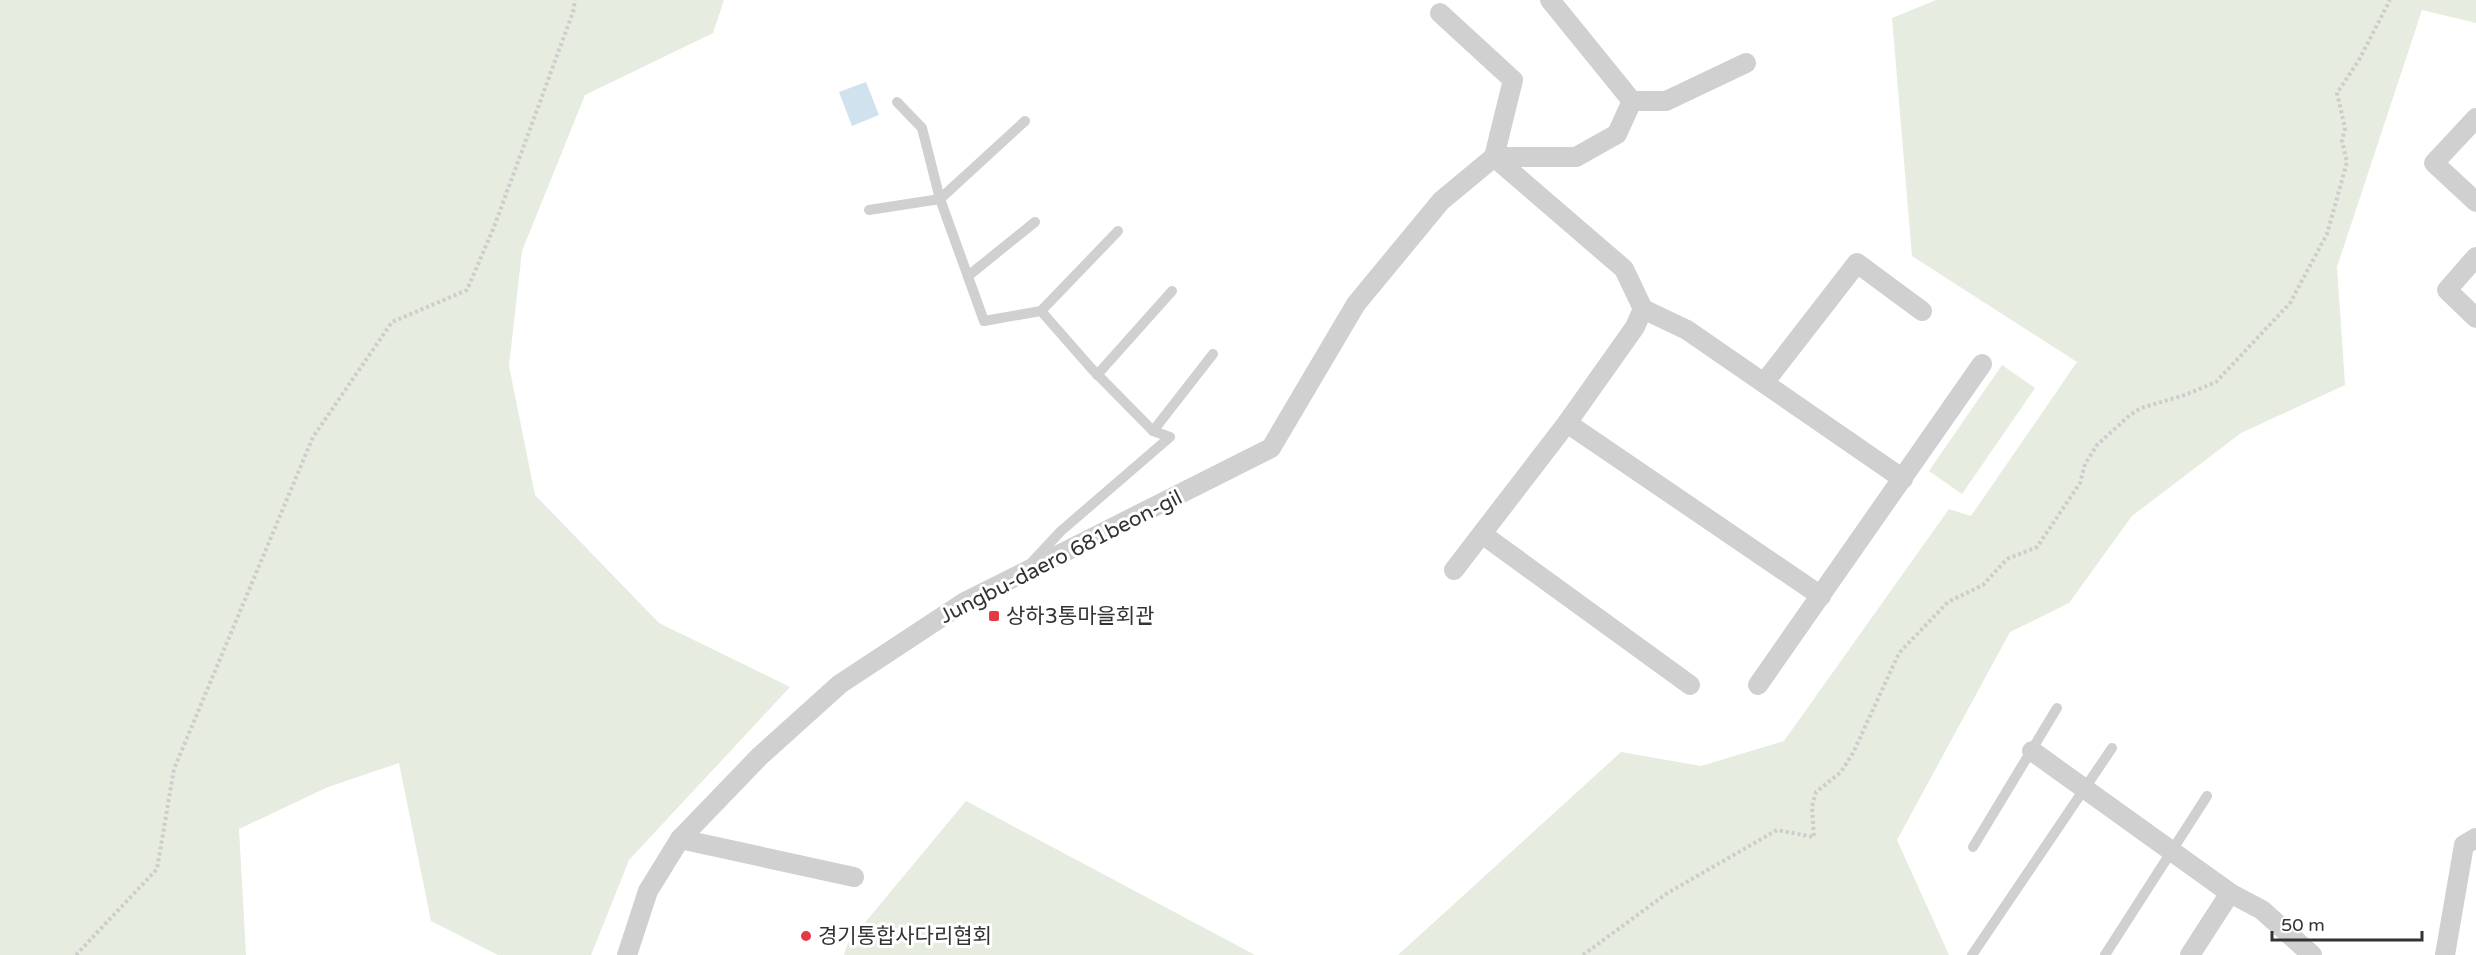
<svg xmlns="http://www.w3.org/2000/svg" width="2476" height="955" viewBox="0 0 2476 955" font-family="'Varela Round','Noto Sans KR',sans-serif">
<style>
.green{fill:#e6ecdf}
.water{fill:#cfe2ee}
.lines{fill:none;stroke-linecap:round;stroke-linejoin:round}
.path{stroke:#cdcdcd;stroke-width:4;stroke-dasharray:3 3;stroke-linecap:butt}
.lane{stroke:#d0d0d0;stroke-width:10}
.street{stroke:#d0d0d0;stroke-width:20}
.poi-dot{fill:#e63946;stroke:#fff;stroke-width:2}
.labels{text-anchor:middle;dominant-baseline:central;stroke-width:6;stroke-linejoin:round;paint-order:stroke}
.street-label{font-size:21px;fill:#333;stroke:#fff}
.poi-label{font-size:21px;fill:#333;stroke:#fff;text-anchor:start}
</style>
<rect width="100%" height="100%" fill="#fff"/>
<!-- green -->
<g class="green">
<path d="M0,0H724L713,33L585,95L522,251L509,366L535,495L659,623L790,687L629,860L591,955H498L431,921L399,763L328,787L239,829L246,955H0Z"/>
<path d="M1936,0H2476V23L2422,10L2337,267L2345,385L2241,433L2132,516L2069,603L2010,632L1897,840L1949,955H1398L1621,752L1701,766L1784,741L1949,509L1971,516L2077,362L1912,256L1892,18Z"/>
<path d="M2002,365L2035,388L1962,494L1929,471Z"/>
<path d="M966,801L1255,955H844L848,943Z"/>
</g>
<!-- water -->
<path class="water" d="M866,82L879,115L852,126L839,92Z"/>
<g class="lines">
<!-- path -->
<g class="path">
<path d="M76,955L157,869L174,769L313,437L392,322L467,290L494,227L573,12L575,0"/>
<path d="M1583,955L1666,894L1777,830L1814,837L1812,807L1816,792L1841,772L1853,753L1899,653L1948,602L1983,585L2007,559L2037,547L2080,483L2085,464L2097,445L2130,415L2141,408L2185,395L2216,382L2290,303L2327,234L2347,162L2342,141L2345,128L2337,93L2359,60L2390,0"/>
</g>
<!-- lane -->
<g class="lane">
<path d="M897,102L922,128L940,199L984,321L1041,311L1091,368L1153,431L1170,437L1061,531L1032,562"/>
<path d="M869,210L940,199L1025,121"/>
<path d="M968,276L1035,222"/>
<path d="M1041,311L1118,231"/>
<path d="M1097,375L1172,291"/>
<path d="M1153,431L1213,354"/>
<path d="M1973,847L2057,708"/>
<path d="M1972,955L2112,748"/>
<path d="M2105,955L2207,796"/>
</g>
<!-- street -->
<g class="street">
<path d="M1440,13L1513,80L1494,157"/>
<path d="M1632,101H1666L1746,63"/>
<path d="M2476,118L2434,163L2476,202"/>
<path d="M1494,157L1624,269L1643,309L1687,330L1903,479"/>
<path d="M1494,157H1576L1617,134L1632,101L1550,0"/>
<path d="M2476,257L2447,290L2476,318"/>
<path d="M1643,309L1635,327L1567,423L1821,596"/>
<path d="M1764,383L1857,263L1922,311"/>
<path d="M1482,534L1690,685"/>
<path d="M1454,570L1567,423"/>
<path d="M1758,685L1982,364"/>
<path d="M2032,751L2230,893L2262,910L2312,955"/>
<path d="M680,839L854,877"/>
<path d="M627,955L648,891L680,839L759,757L840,684L963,603L1271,448L1356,304L1441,201L1494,157"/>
<path d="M2190,955L2230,893"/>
<path d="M2445,955L2464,845L2476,838"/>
</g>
</g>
<!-- markers -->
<g class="poi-dot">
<rect x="988" y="610" width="12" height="12" rx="3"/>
<circle cx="806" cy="936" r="6"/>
</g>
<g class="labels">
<!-- street labels -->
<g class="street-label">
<text transform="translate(1061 557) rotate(-27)">Jungbu-daero 681beon-gil</text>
</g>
<!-- poi labels -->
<g class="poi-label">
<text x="1006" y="616">상하3통마을회관</text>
<text x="818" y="936">경기통합사다리협회</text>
</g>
</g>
<!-- scale -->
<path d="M2272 931v9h150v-9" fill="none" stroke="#333333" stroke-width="3"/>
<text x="2281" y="931" font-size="18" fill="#333333" stroke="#ffffff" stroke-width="4.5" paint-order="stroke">50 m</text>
</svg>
